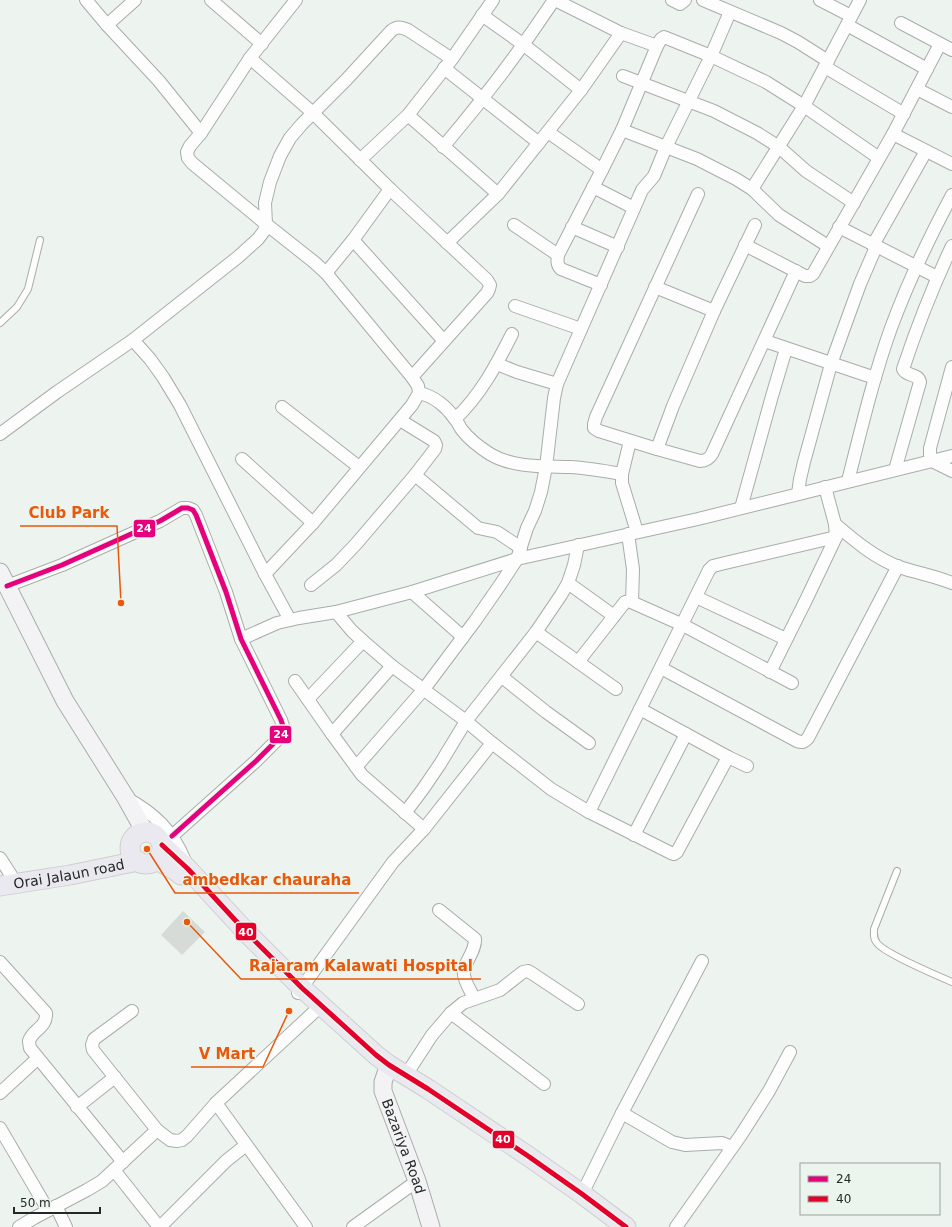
<svg xmlns="http://www.w3.org/2000/svg" width="952" height="1227" viewBox="0 0 952 1227" font-family="'DejaVu Sans',sans-serif">
<style>
.building{fill:#d6dbd7}
.lines{fill:none;stroke-linecap:round;stroke-linejoin:round}
.lane-casing{stroke:#a9adaa;stroke-width:8}
.street-casing{stroke:#a9adaa;stroke-width:14}
.secondary-casing{stroke:#a9adaa;stroke-width:19}
.primary-casing{stroke:#cdd0cd;stroke-width:21}
.lane{stroke:#fcfdfc;stroke-width:6}
.street{stroke:#fcfdfc;stroke-width:12}
.secondary{stroke:#f3f3f6;stroke-width:17}
.primary{stroke:#eae9ef;stroke-width:19}
.bus-1-casing{stroke:#ebf5ed;stroke-width:8}
.bus-2-casing{stroke:#ebf5ed;stroke-width:8}
.bus-1{stroke:#e5007d;stroke-width:5}
.bus-2{stroke:#e4002b;stroke-width:5}
.labels{text-anchor:middle;dominant-baseline:central;stroke-width:3;stroke-linejoin:round;paint-order:stroke}
.street-label{font-size:14px;fill:#252926;stroke:#ebf5ed}
.leader{fill:none;stroke:#e8590c;stroke-width:1.5}
.callout-dot{fill:#e8590c;stroke:#ebf5ed;stroke-width:1.5}
.callout-label{font-size:15px;text-anchor:middle;font-weight:bold;fill:#e8590c;stroke:#ebf5ed;stroke-width:3;stroke-linejoin:round;paint-order:stroke}
.line-badge{stroke:#ebf5ed;stroke-width:1.5}
.badge-label{font-size:11px;text-anchor:middle;font-weight:bold;fill:#fff}
</style>
<rect width="100%" height="100%" fill="#edf3ee"/>
<!-- building -->
<path class="building" d="M183,911L205,932L182,955L161,935Z"/>
<g class="lines">
<!-- lane casing -->
<g class="lane-casing">
<g id="lane">
<path d="M0,323L17,307L28,289L40,240"/>
<path d="M897,871L874,929C874,935 873,938 877,943C884,953 938,976 952,982"/>
</g>
</g>
<!-- street casing -->
<g class="street-casing">
<g id="street">
<path d="M86,0L107,25L159,81L201,133"/>
<path d="M211,0L262,44"/>
<path d="M555,0L621,33L657,46"/>
<path d="M672,0L680,4L685,0"/>
<path d="M703,0L781,33L798,42L828,61"/>
<path d="M820,0L851,16"/>
<path d="M482,15L524,45L581,90"/>
<path d="M901,23L952,50"/>
<path d="M107,25L135,0"/>
<path d="M847,25L927,69"/>
<path d="M250,58L313,113L390,189L487,280L490,285L489,289L487,293L412,377"/>
<path d="M825,67L904,114"/>
<path d="M444,68L539,143"/>
<path d="M623,76L714,111L757,133L779,147L806,171L854,203"/>
<path d="M917,89L952,107"/>
<path d="M408,115L498,194"/>
<path d="M622,130L697,159L736,179L752,189L779,215L828,246"/>
<path d="M548,132L602,170L558,255C557,261 557,265 561,269L601,285"/>
<path d="M893,134L952,164"/>
<path d="M443,147C483,100 520,51 554,0"/>
<path d="M360,160L408,115L452,59L493,0"/>
<path d="M602,170L622,130L657,46L661,39L664,37L711,56L766,82L804,106L879,158"/>
<path d="M593,187L634,208"/>
<path d="M752,189L804,106L860,0"/>
<path d="M698,194L596,417L594,424V428L599,431L657,449L700,461C706,461 709,459 712,454L796,271"/>
<path d="M514,225L558,255"/>
<path d="M572,227L618,247"/>
<path d="M839,227L937,277"/>
<path d="M353,240L444,341"/>
<path d="M447,243L498,194L581,90L621,33"/>
<path d="M745,245L805,276H810L813,274L893,134L940,44"/>
<path d="M873,245L926,151"/>
<path d="M326,273L353,240L390,189"/>
<path d="M655,287L714,311"/>
<path d="M515,306L581,329"/>
<path d="M133,340L150,359L163,377L180,405L265,574L290,620"/>
<path d="M765,341L875,378"/>
<path d="M497,364L517,372L557,384"/>
<path d="M952,367L930,448V455L932,461L952,471"/>
<path d="M419,393C434,396 447,407 455,419C458,422 459,426 462,430C469,439 479,447 490,454C513,468 544,466 570,467C588,468 605,471 622,474"/>
<path d="M282,407L359,467"/>
<path d="M455,419C480,396 497,364 512,334"/>
<path d="M0,434L57,392L133,340L238,257L258,239L264,231L266,224L265,203L270,182L280,156L290,138L302,124L346,80L391,31C397,26 401,27 408,30L452,59"/>
<path d="M630,441L622,474V483L637,532"/>
<path d="M657,449L673,406L714,311L755,225"/>
<path d="M242,459L313,523"/>
<path d="M895,470L920,382C918,373 907,377 903,369C917,327 933,286 952,246"/>
<path d="M415,475L478,528L497,532L521,548"/>
<path d="M848,481C861,430 873,378 891,328C908,282 929,238 952,195"/>
<path d="M798,494L800,479L804,462L831,364L860,284L876,247"/>
<path d="M741,508L772,396L786,349"/>
<path d="M835,524C855,541 875,558 899,567C917,573 935,576 952,583"/>
<path d="M628,534L633,569L632,602"/>
<path d="M265,574L313,523L412,405L419,393L418,386L412,377L326,273L314,262L266,224L192,163L188,158L187,152L190,146L201,133L250,58L296,0"/>
<path d="M568,583L614,616"/>
<path d="M311,585L336,565L356,544L415,475L435,449L436,445L434,441L400,420"/>
<path d="M7,586L62,565L160,521L182,508H188L193,510L196,515L226,592L241,639L281,720L283,726L281,734L278,739L256,761L172,836"/>
<path d="M412,592L463,637"/>
<path d="M696,597L786,639"/>
<path d="M336,612L352,631L363,641L392,666L466,721L492,743L551,789L589,812L671,853L674,854L677,852L728,757"/>
<path d="M536,632L616,689"/>
<path d="M241,639L277,623L299,618L336,612L412,592L517,559L698,519L952,456"/>
<path d="M578,662L625,602L629,601L683,625L792,683"/>
<path d="M661,668L797,741C803,743 804,742 808,738L898,566"/>
<path d="M770,672L806,600L836,537L835,524L825,487"/>
<path d="M502,677L546,712L589,743"/>
<path d="M295,681L332,734L362,775L424,829"/>
<path d="M308,699L363,641"/>
<path d="M640,709L728,757L747,766"/>
<path d="M332,734L392,666"/>
<path d="M356,767L424,689L475,621L500,585L517,559L527,528L535,511L541,492L546,467L554,398L557,384L639,197L642,190L654,176L666,147L711,56L730,12"/>
<path d="M126,798C154,813 173,831 185,861"/>
<path d="M589,812L709,570L713,566L725,563L836,537"/>
<path d="M405,813L423,789L440,764L466,721L536,632L561,595L568,583L574,565L578,545"/>
<path d="M634,835L686,734"/>
<path d="M0,858L11,875"/>
<path d="M439,910L475,939C476,952 462,964 464,975C465,983 471,991 474,998"/>
<path d="M0,962L46,1013C47,1028 33,1029 29,1041C29,1042 30,1048 30,1048L123,1162"/>
<path d="M298,993L393,862L424,829L492,743"/>
<path d="M132,1011L94,1039L92,1045L93,1050L157,1130L170,1140L177,1141L182,1140L187,1136L216,1103L314,1012"/>
<path d="M451,1013L544,1084"/>
<path d="M406,1075L432,1035L451,1013L463,1003L500,990L523,972L528,971L533,974L578,1004"/>
<path d="M0,1093L37,1059"/>
<path d="M216,1103L306,1227"/>
<path d="M77,1107L115,1077"/>
<path d="M622,1113L672,1142L685,1145L722,1143L732,1147"/>
<path d="M0,1128L48,1210"/>
<path d="M114,1170L159,1227"/>
<path d="M582,1194L622,1113L702,961"/>
<path d="M56,1206L66,1227"/>
<path d="M19,1227L34,1218L87,1190L102,1181L157,1130"/>
<path d="M160,1227L226,1161L246,1145"/>
<path d="M353,1227L417,1181"/>
<path d="M676,1227L741,1135L769,1091L790,1052"/>
</g>
</g>
<!-- secondary casing -->
<g class="secondary-casing">
<g id="secondary">
<path d="M0,572L65,701L126,798L145,832"/>
<path id="s1" d="M389,1065L383,1082V1091L417,1181L431,1227"/>
</g>
</g>
<!-- primary casing -->
<g class="primary-casing">
<g id="primary">
<circle cx="146" cy="848" r="16"/>
<path d="M162,845L188,869L248,934L302,988L376,1055L389,1065L428,1089L528,1156L582,1194L626,1227"/>
<path d="M157,860L176,871L181,875"/>
<path id="s2" d="M0,886L70,875L138,861"/>
</g>
</g>
<!-- lane -->
<use href="#lane" class="lane"/>
<!-- street -->
<use href="#street" class="street"/>
<!-- secondary -->
<use href="#secondary" class="secondary"/>
<!-- primary -->
<use href="#primary" class="primary"/>
<!-- bus-1 casing -->
<g class="bus-1-casing">
<path id="bus-1" d="M7,586L62,565L160,521L182,508H188L193,510L196,515L226,592L241,639L281,720L283,726L281,734L278,739L256,761L172,836"/>
</g>
<!-- bus-2 casing -->
<g class="bus-2-casing">
<path id="bus-2" d="M162,845L188,869L248,934L302,988L376,1055L389,1065L428,1089L528,1156L582,1194L626,1227"/>
</g>
<!-- bus-1 -->
<use href="#bus-1" class="bus-1"/>
<!-- bus-2 -->
<use href="#bus-2" class="bus-2"/>
</g>
<g class="labels">
<!-- street labels -->
<g class="street-label">
<text stroke="none"><textPath href="#s2" startOffset="70">Orai Jalaun road</textPath></text>
<text stroke="none"><textPath href="#s1" startOffset="86">Bazariya Road</textPath></text>
</g>
</g>
<!-- callouts -->
<path class="leader" d="M121 603L117 526H20M147 849L175 893H359M187 922L241 979H481M289 1011L263 1067H191"/>
<g class="callout-dot">
<circle cx="121" cy="603" r="4"/>
<circle cx="147" cy="849" r="4"/>
<circle cx="187" cy="922" r="4"/>
<circle cx="289" cy="1011" r="4"/>
</g>
<g class="callout-label">
<text x="69" y="518">Club Park</text>
<text x="267" y="885">ambedkar chauraha</text>
<text x="361" y="971">Rajaram Kalawati Hospital</text>
<text x="227" y="1059">V Mart</text>
</g>
<g class="line-badge">
<rect x="133" y="519" width="23" height="19" rx="4" fill="#e5007d"/>
<rect x="269" y="725" width="23" height="19" rx="4" fill="#e5007d"/>
<rect x="235" y="922" width="22" height="19" rx="4" fill="#e4002b"/>
<rect x="492" y="1130" width="23" height="19" rx="4" fill="#e4002b"/>
</g>
<g class="badge-label">
<text x="144" y="532">24</text>
<text x="281" y="738">24</text>
<text x="246" y="936">40</text>
<text x="503" y="1143">40</text>
</g>
<!-- legend -->
<rect x="800" y="1163" width="140" height="52" fill="#ebf5ed" stroke="#9ca39d"/>
<rect x="808" y="1176" width="20" height="6" fill="#e5007d" stroke="#9ca39d"/>
<text x="836" y="1183" font-size="12" fill="#252926">24</text>
<rect x="808" y="1196" width="20" height="6" fill="#e4002b" stroke="#9ca39d"/>
<text x="836" y="1203" font-size="12" fill="#252926">40</text>
<!-- scale -->
<path d="M14 1207v6h86v-6" fill="none" stroke="#252926" stroke-width="2"/>
<text x="20" y="1207" font-size="12" fill="#252926" stroke="#ebf5ed" stroke-width="3" paint-order="stroke">50 m</text>
</svg>
